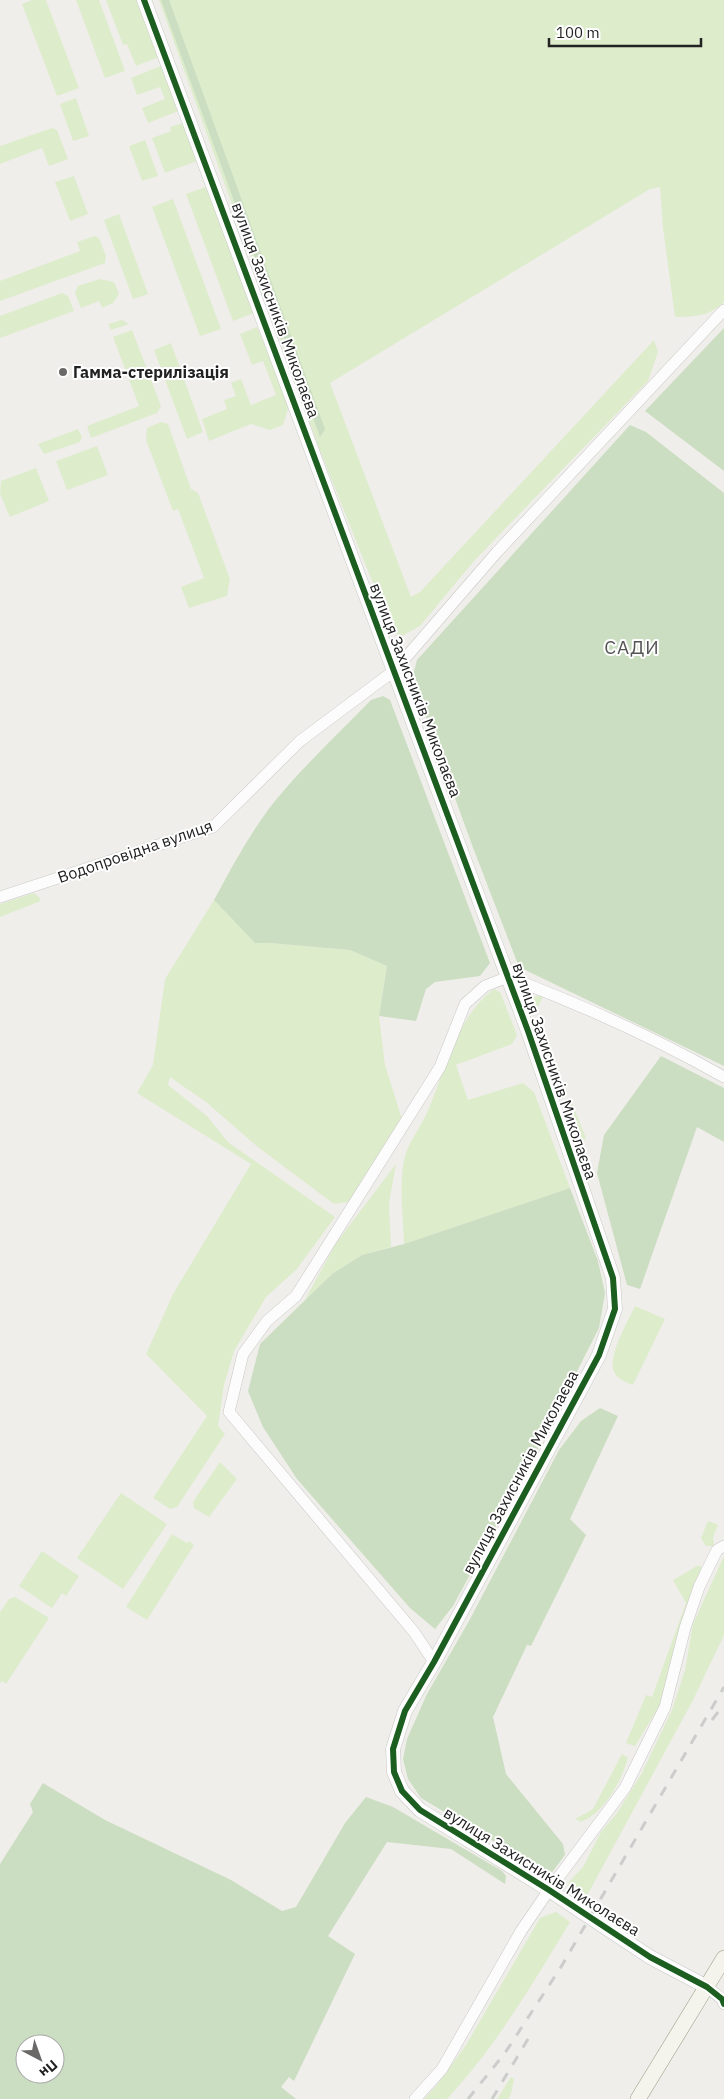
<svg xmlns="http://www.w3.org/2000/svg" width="724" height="2099" viewBox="0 0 724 2099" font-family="'IBM Plex Sans',sans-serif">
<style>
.grass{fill:#ddeccb}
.forest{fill:#cbdec1;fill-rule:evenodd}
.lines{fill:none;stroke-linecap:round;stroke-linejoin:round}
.minor-casing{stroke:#c9c8c7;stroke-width:12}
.tertiary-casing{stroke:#c9c8c7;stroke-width:15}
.secondary-casing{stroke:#999a82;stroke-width:16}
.minor{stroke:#fdfcfc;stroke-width:11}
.tertiary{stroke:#fdfcfc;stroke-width:14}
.secondary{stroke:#f4f4ed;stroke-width:15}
.rail{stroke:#ccc;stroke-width:3;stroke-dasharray:10 10;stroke-linecap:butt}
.cycleway-casing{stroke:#fff;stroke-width:9}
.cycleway{stroke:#1b5e20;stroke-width:6}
.poi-dot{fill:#6a6968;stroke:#fff;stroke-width:2}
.labels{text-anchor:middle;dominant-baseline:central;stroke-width:4;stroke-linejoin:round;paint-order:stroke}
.street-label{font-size:16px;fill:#222;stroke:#fff}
.poi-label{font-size:16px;font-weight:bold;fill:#222;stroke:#fff;text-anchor:start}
.quarter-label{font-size:19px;letter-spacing:1px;fill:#555;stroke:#fff}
</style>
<rect width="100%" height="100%" fill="#f0eeeb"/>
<!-- grass -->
<g class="grass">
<path d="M32,0H46L79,88L57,96L22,4Z"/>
<path d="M76,0H99L125,71L105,78Z"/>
<path d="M106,0H139L159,57L136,66L127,44L123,45Z"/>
<path d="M159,0H724V302C710,316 694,317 675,317L663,228L660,187L650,189L330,383L411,597L420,592L654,340L658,352L648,381L474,561L420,626L402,636L391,632L382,606L319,448Z"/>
<path d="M163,65L181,110L148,123L142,108L165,99L160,87L137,95L131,78Z"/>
<path d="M76,98L89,136L73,141L60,104Z"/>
<path d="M183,123L197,161L165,173L152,138L171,131L170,127Z"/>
<path d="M52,128L57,130L68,159L49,166L42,148L0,164V146Z"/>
<path d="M145,140L158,176L142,181L129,146Z"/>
<path d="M74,176L88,214L70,221L55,182Z"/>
<path d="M206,187L254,313L233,321L186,194Z"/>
<path d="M173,199L221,329L200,336L152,207Z"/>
<path d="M119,214L148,294L133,299L104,220Z"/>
<path d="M95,236L99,238L106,256L105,263L0,301V281L80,251L77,242Z"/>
<path d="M100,279L114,282L119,294L113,303L102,308L99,301L81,308L75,293L78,286Z"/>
<path d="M62,293L68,296L74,311L0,338V316Z"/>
<path d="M122,320L129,324L111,330L108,324Z"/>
<path d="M257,327L287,398L288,409L283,425L270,430L251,424L209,441L202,419L227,409L224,400L236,396L231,383L241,379L251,405L276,395L263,361L252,365L240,334Z"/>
<path d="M132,330L161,406L157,413L91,438L87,426L139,406L113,337Z"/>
<path d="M171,343L203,432L187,439L154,350Z"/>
<path d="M161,422L168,424L191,489L198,493L230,579L227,596L189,608L181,587L204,578L178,509L173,511L146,440L147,428Z"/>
<path d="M78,429L82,437L80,442L44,454L38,444Z"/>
<path d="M97,446L108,475L67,490L56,461Z"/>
<path d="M36,468L49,501L10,517L0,494L1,481Z"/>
<path d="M34,893L39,897L41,901L0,917V904Z"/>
<path d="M214,900L255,943H270L350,950L387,966L379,1016L385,1065L405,1129L348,1202L334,1204L259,1148L206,1102L170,1077L168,1085L207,1116L228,1142L335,1217L296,1270L266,1297L234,1351L224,1385L218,1426L225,1434L177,1507L170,1509L153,1498L207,1416L146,1354L173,1294L251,1164L137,1093L153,1065L165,979Z"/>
<path d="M494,989L500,992L517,1035L512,1044L456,1065L468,1100L523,1083L534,1092L570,1188L404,1244C403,1217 399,1187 404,1160C407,1145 419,1129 426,1115C445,1073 455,1018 494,989Z"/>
<path d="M544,995L533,1016L526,998Z"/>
<path d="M540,1029L543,1031L558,1070L556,1074L553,1075L535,1035L537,1031Z"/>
<path d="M566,1099L571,1101L586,1138L582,1143L578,1142L564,1102Z"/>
<path d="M396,1164L389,1203L391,1247L362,1255L332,1274L305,1300L336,1243Z"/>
<path d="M635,1306L665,1319L633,1385C626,1382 618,1380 614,1372C607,1357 628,1321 635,1306Z"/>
<path d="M220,1462L237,1479L209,1517L194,1508L193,1502Z"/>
<path d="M121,1493L167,1524L123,1589L77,1558Z"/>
<path d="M708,1521L718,1525L713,1537L714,1546H706L701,1538Z"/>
<path d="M172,1534L187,1543L189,1541L194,1545L147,1620L126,1607Z"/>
<path d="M42,1551L79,1576L66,1596L62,1593L52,1608L19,1586Z"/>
<path d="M724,1556V1635L693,1700L583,1903L576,1900L568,1890L569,1882L583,1867L601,1832L617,1813L642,1773L672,1710L685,1670L693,1624Z"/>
<path d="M697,1566H701V1572L660,1705L635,1746L626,1743L646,1695L652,1697L686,1603L673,1580Z"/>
<path d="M15,1597L49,1618L6,1684L2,1681L0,1683V1612L9,1599Z"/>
<path d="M622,1754L628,1758C621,1782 604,1813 581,1822L575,1819L593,1809Z"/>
<path d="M556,1912L570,1922C533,1983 496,2047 447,2099H424L436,2086L466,2045L540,1918Z"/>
<path d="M511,2077L514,2079L511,2094L508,2099H497Z"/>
</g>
<!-- forest -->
<g class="forest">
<path d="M161,0H169L325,429L320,437Z"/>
<path d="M724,328V471L645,411Z"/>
<path d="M630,425L646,432L724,493V1066L519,967L472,845L412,679L417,660Z"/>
<path d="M383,696L390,700L490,963L480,976L435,982L426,989L416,1021L379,1016L387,966L350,950L270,943H255L214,900C235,861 257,820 286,788C313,757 343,729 371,700Z"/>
<path d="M661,1056L724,1088V1142L697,1127L640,1289L627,1285L597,1173L604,1135Z"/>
<path d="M570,1188L598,1261L605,1293L599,1328L530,1464L453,1606L435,1629L410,1608L297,1479L263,1427L248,1391L260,1344L332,1274L362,1255L404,1244Z"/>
<path d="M600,1408L618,1416L570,1519L586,1535L531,1646L527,1645L493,1717L506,1774L563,1844L565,1855L550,1875L421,1798L408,1779L403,1759L407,1739L427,1694L469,1621L559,1450L581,1421Z"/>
<path d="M43,1783L105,1820L231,1880L282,1911L296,1907L345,1823L366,1797L393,1807L502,1871L506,1876L505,1884L451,1849L387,1842L328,1936L355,1954L294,2081L289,2077L281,2087L296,2099H0V1864L33,1812L30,1804ZM25,2044H55V2074H25Z"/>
</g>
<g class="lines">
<!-- minor casing -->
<g class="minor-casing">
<g id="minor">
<path d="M0,897L213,827L300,741L395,670L497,552L724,310"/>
<path d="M434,1662L414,1632L229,1412L243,1354L267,1321L296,1296L440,1067L465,1004L485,986L508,977C582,1005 655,1038 724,1077"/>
<path d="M707,1987L722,1999L724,2004"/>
<path d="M415,2099L442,2069L521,1931L549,1890L625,1788L665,1707L685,1628L699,1587L717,1550L724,1546"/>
</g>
</g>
<!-- tertiary casing -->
<g class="tertiary-casing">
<path id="tertiary" d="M144,0L528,1031L613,1278L615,1309L599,1355L434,1662L405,1711L393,1749L394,1772L402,1791L420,1810L549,1890L650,1957L707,1987"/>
</g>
<!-- secondary casing -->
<g class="secondary-casing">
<path id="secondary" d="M638,2099L724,1958"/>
</g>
<!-- minor -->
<use href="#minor" class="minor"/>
<!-- tertiary -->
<use href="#tertiary" class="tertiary"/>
<!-- secondary -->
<use href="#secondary" class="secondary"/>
<!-- rail -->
<g class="rail">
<path d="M712,1720L724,1704"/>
<path d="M468,2099L505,2053L561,1967L724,1687"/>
<path d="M492,2099L531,2034"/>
</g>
<!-- cycleway casing -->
<g class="cycleway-casing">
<path id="cycleway" d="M144,0L528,1031L613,1278L615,1309L599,1355L434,1662L405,1711L393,1749L394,1772L402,1791L420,1810L549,1890L650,1957L707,1987L722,1999L724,2004"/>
</g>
<!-- cycleway -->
<use href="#cycleway" class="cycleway"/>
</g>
<!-- markers -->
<circle class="poi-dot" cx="63" cy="372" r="5"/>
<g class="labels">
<!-- street labels -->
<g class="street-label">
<text transform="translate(276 310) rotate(70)">вулиця Захисників Миколаєва</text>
<text transform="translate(416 690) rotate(69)">вулиця Захисників Миколаєва</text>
<text transform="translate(135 851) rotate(-19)">Водопровідна вулиця</text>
<text transform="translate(555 1071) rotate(71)">вулиця Захисників Миколаєва</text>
<text transform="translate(520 1472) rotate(-62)">вулиця Захисників Миколаєва</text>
<text transform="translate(542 1871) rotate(32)">вулиця Захисників Миколаєва</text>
</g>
<!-- poi labels -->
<g class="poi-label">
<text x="73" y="372">Гамма-стерилізація</text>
</g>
<!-- quarter labels -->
<g class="quarter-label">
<text x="632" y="647">САДИ</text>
</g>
</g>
<!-- north arrow -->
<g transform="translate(40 2059) rotate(139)"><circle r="24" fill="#ffffff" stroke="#a7a7a7"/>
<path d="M0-4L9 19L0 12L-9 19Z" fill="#6a6968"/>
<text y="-8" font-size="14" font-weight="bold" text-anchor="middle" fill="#222222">Пн</text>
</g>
<!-- scale -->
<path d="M549 38v8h152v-8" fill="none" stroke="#222222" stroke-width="2.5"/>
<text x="556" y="38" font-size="15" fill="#222222" stroke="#ffffff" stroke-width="4" paint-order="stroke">100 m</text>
</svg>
